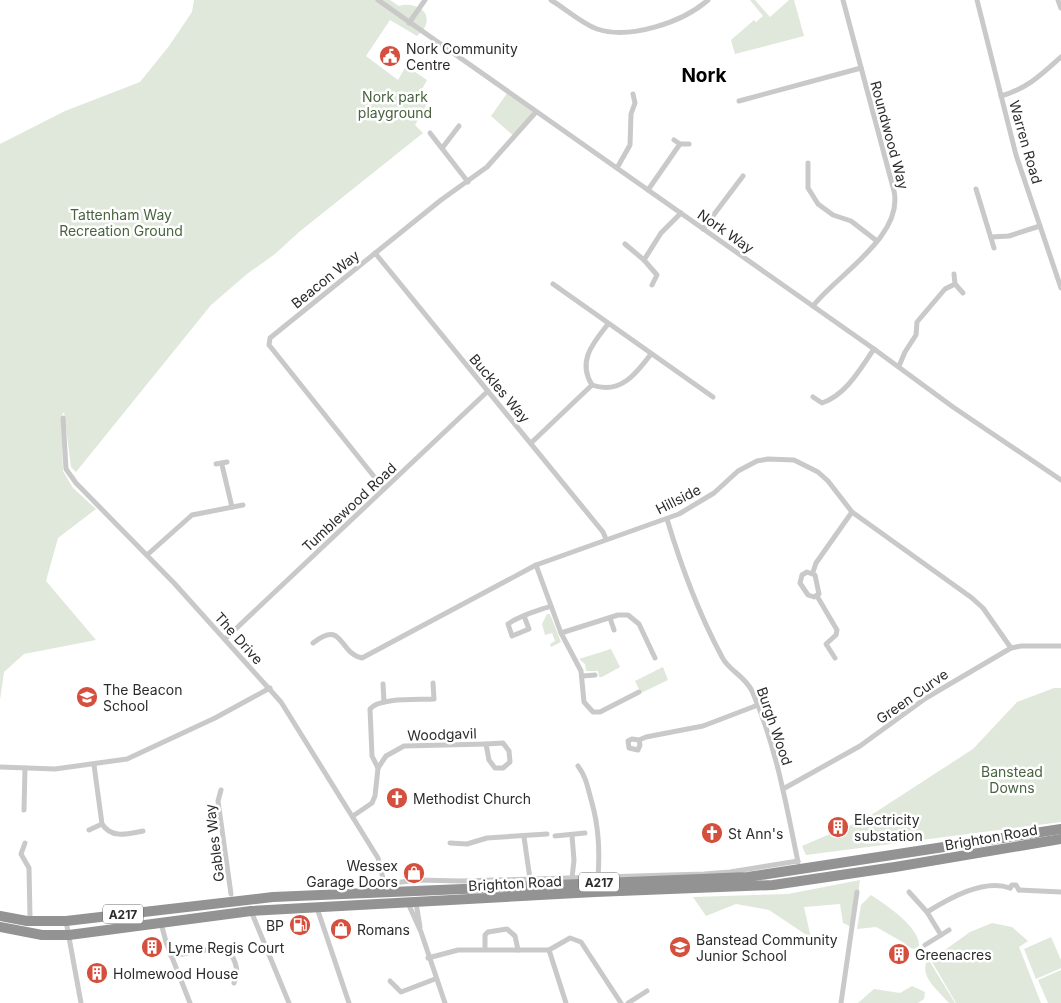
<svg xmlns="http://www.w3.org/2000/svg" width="1061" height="1003" viewBox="0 0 1061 1003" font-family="Inter,sans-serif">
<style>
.green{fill:#dfe8da}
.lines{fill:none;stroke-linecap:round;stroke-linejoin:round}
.street{stroke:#c9c9c9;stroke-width:5}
.highway{stroke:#939393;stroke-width:10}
.labels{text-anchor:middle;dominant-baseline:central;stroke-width:5;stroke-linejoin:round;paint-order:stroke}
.shield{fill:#fff;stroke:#6b6b6b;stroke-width:1}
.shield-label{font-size:12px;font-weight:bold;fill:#2c2c2c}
.poi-label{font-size:14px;fill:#2c2c2c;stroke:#fff;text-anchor:start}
.park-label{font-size:14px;fill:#48633e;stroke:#fff}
.street-label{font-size:14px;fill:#2c2c2c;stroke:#fff}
.district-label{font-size:19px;font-weight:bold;fill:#000;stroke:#fff}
</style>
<rect width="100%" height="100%" fill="#fff"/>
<!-- green -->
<g class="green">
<path d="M194,0H390L399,6C410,2 431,8 426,24C425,29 420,33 417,36L390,20L366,56L398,80L406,66L427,80L419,95L428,102L415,125L423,133L299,232L275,254L247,274L211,305L76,472L71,467L64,412L61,417L63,471L73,488L96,509L58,538L46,581L96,640L24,654L4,672L0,700V144L65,111L140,82L169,46L192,12Z"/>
<path d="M750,0H755L770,17L789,0H794L804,36L735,54L731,40L754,20L756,22L763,16Z"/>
<path d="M508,92L536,112L515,137L491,116Z"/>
<path d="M547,614H550L561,642L551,647L550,644L555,641L552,633L545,635L542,624Z"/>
<path d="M611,649L620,667L602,677H599L598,671H586L585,664L579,659Z"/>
<path d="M663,667L668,680L641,693L635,681Z"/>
<path d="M1054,688H1061V822L806,855L802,846L865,819L973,749L1017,702Z"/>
<path d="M860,880L854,928L843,923L840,904L804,907L811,938L769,910L736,904L706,916L693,897L788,894Z"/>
<path d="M871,895C886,905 920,927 919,946L914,949C908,948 907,944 901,941C892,936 885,932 876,927L857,929L861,905Z"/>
<path d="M992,923L1012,927L1028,941L1019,947L1041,1003H956L931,960L970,932Z"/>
<path d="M1051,937L1061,960V968L1036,979L1024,949Z"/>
<path d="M927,961L930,962L955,1003H949C940,992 919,977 927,961Z"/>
<path d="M1061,970V1003H1048L1038,980Z"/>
<path d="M912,986L925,992L924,999L918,1003H858L874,989L900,993Z"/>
</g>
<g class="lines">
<!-- street -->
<g class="street">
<path d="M378,0L874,349L953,407L1061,480"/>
<path d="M551,0C566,9 581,23 597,29C630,40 683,22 708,0"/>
<path d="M977,0L1016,155L1061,288"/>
<path d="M1058,0L1061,8"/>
<path d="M409,23L425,0"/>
<path d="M1001,96C1028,88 1041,75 1061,57"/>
<path d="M739,101L861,68"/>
<path d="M430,133L468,182"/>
<path d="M680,144H689"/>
<path d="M443,147L459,126"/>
<path d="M808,163V188L818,204L833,215L851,221L877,241"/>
<path d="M617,168L630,145L631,114L635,103L633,94"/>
<path d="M976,189L994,248"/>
<path d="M648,190L680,144L674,140"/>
<path d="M703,229L743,176"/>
<path d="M991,237L1009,236L1040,226"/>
<path d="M625,244L644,260L661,233L681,213"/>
<path d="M375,253L603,532L606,539"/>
<path d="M644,260L657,275L652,285"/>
<path d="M553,284L713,397"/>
<path d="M955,284L963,293"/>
<path d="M813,306C837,275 904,236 894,191L843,0"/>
<path d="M608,324C593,343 577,361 592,385C620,395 636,374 651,354"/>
<path d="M899,366L905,352L916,335L917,322L945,289L955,284L954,274"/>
<path d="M813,397L822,403C846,395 860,369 874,349"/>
<path d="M63,418L66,469L76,483L174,583L281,702L378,858L386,891"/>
<path d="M531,443L592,385"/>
<path d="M216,464L227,462"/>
<path d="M222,465L232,507"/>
<path d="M384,489L269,345L270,338L441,200L487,167L536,112"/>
<path d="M667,519C681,566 699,614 722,657C728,670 745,676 752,691C776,745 786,804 798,862"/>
<path d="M147,555L192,515L243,505"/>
<path d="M536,565L561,633L581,671L584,702L593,712H600L639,692"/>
<path d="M807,572L815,575L819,594L814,597L808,595L800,583L802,575Z"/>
<path d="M813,572L816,563L852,512"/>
<path d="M817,596L837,630L836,635L826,644L835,658"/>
<path d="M524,616L529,629L512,636L508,624C520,615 537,611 551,606"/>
<path d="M610,618L614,630"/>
<path d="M561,633L618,615H628L639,624L655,658"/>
<path d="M225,639L488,391"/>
<path d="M313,643C344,619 338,653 362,658L536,565L679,514L714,493L738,471L757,461L768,459L794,460L818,472L828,481L852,512L972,598L983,608L1011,648"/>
<path d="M583,676L595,675"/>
<path d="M383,684L384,702"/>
<path d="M639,740L640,745L638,750L629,748L628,741L632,739L639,740L646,737L703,726L758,705"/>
<path d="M503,743L509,751L510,762L503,768H495L489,760L486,744Z"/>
<path d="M94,765L102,824C112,839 127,834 143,831"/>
<path d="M578,766C587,778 588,790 592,803C599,828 600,851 598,877"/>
<path d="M0,767L55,769L127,759L215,718L270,688"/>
<path d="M378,768L386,756L404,746L486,744"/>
<path d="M783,789L860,746L926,698L1011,648L1021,646H1061"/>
<path d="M221,790L218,801L231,894"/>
<path d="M24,810L25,768"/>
<path d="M353,816L372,803L375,796L378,768L372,756L370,709C379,697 419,700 434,699L433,683"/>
<path d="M89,830L102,824"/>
<path d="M555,836L585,833"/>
<path d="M524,837L530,879"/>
<path d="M25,843L21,854L29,868L30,917"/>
<path d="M450,843L467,844L487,838L547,834"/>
<path d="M572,878L574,860L572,836"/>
<path d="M386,884L417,880L461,881L704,874L730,872L798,861"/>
<path d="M1010,888L1012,885H1016L1019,890"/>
<path d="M1019,890L1061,892"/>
<path d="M909,892L927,912C948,899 984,878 1010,888"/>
<path d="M408,903L421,932L445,1003"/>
<path d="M416,903L420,927"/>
<path d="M317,908L349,1003"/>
<path d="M251,911L289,1003"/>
<path d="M66,921L81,1003"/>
<path d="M161,923L166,942L190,1003"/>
<path d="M941,935L949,930"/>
<path d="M925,945L941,935L927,912"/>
<path d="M485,949V935L488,932L507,929L515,936L518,950"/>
<path d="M549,950L566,1003"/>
<path d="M171,956L223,947C234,953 241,972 234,983"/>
<path d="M428,958L458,950H549L570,938L581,942L621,1003"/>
<path d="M390,981L401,992L435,979"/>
<path d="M628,1003L647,991"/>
<path d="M841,1003L857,892"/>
</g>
<!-- highway -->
<g class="highway">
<path d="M0,916L27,921H66L273,897L748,877L1061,829"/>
<path d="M0,927L42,935H69L251,911L595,892L773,885L895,867L1061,839"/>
</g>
</g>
<!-- icons -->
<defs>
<g id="civic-disc" transform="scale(1.125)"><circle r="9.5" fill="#d44f3d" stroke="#fff"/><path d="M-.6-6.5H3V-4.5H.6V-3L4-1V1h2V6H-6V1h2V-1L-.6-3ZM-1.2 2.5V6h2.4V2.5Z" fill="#fff"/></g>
<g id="school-disc" transform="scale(1.125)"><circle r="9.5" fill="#d44f3d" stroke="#fff"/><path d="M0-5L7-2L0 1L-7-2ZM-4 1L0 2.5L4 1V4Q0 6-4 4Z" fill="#fff"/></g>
<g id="church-disc" transform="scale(1.125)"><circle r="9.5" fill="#d44f3d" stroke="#fff"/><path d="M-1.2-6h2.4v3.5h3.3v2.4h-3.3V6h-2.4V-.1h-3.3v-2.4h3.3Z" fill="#fff"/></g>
<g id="building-disc" transform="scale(1.125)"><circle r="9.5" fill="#d44f3d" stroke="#fff"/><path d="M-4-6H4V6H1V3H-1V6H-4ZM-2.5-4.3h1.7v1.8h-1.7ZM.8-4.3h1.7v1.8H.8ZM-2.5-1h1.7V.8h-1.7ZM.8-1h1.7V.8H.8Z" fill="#fff"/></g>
<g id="shop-disc" transform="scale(1.125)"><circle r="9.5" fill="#d44f3d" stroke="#fff"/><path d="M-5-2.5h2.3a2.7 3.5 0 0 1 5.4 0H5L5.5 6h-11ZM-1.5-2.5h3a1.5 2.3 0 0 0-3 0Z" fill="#fff"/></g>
<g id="fuel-disc" transform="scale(1.125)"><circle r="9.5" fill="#d44f3d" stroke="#fff"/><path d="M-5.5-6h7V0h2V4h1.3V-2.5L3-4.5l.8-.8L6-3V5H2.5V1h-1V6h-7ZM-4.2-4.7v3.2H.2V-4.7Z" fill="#fff"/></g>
</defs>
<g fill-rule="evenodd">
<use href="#civic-disc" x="390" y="56"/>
<use href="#school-disc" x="87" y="697"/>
<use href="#church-disc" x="397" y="798"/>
<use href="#building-disc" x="838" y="827"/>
<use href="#church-disc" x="712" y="833"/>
<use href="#shop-disc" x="414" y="873"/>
<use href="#fuel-disc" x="300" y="925"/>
<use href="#shop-disc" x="341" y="929"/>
<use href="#building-disc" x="152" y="947"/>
<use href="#school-disc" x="680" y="947"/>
<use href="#building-disc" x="899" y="954"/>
<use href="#building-disc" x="97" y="973"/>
</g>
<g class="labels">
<!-- shield labels -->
<g class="shield">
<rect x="579" y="872.5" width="40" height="19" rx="4"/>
<rect x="103" y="904.5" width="40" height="19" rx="4"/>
</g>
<g class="shield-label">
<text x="599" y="882">A217</text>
<text x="123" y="914">A217</text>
</g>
<!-- poi labels -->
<g class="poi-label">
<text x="406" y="48">Nork Community<tspan x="406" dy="16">Centre</tspan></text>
<text x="103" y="689">The Beacon<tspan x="103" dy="16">School</tspan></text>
<text x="413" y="798">Methodist Church</text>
<text x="854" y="819">Electricity<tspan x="854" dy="16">substation</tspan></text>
<text x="728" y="833">St Ann's</text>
<text x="398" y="865" text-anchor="end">Wessex<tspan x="398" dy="16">Garage Doors</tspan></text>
<text x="284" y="925" text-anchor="end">BP</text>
<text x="357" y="929">Romans</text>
<text x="696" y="939">Banstead Community<tspan x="696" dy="16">Junior School</tspan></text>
<text x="168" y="947">Lyme Regis Court</text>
<text x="915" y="954">Greenacres</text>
<text x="113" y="973">Holmewood House</text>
</g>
<!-- park labels -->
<g class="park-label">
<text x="395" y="96">Nork park<tspan x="395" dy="16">playground</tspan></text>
<text x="121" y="214">Tattenham Way<tspan x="121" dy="16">Recreation Ground</tspan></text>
<text x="1012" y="771">Banstead<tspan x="1012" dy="16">Downs</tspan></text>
</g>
<!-- street labels -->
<g class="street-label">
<text transform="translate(890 135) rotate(75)">Roundwood Way</text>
<text transform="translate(1026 142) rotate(74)">Warren Road</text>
<text transform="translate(726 231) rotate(35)">Nork Way</text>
<text transform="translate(325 279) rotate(-39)">Beacon Way</text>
<text transform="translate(500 388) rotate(50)">Buckles Way</text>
<text transform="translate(678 499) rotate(-27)">Hillside</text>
<text transform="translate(349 507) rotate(-43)">Tumblewood Road</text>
<text transform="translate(239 638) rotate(48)">The Drive</text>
<text transform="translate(912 696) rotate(-35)">Green Curve</text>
<text transform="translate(775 726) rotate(71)">Burgh Wood</text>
<text transform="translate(442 734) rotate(-2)">Woodgavil</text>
<text transform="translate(991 837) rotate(-10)">Brighton Road</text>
<text transform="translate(214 843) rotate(-97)">Gables Way</text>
<text transform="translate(515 883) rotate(-3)">Brighton Road</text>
</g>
<!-- district labels -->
<g class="district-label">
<text x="704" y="75">Nork</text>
</g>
</g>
</svg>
